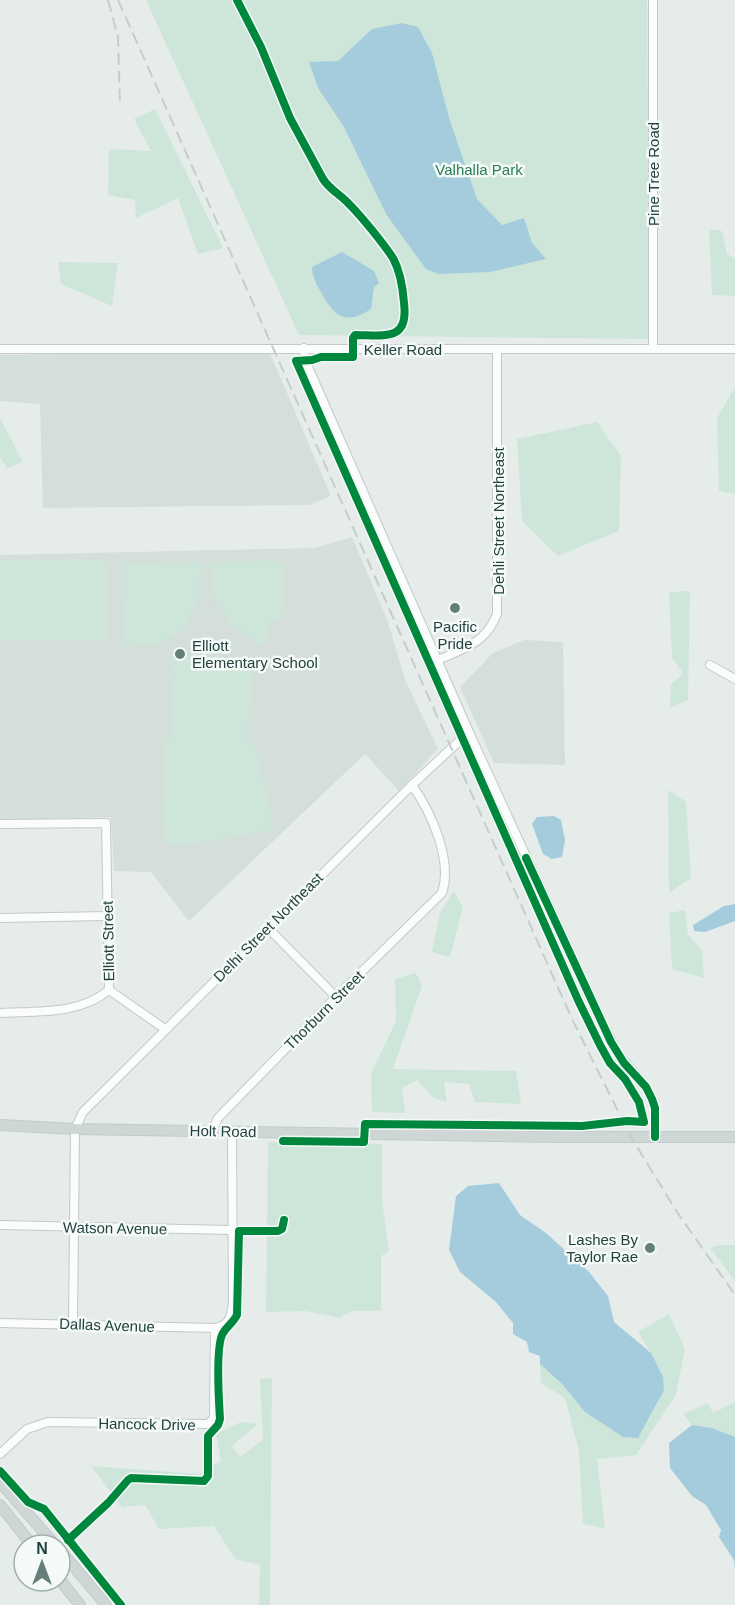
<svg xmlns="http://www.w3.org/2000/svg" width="735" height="1605" viewBox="0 0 735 1605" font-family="Arial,sans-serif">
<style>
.built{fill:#d4dedb}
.green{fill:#cee6d9}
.water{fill:#a4ccdd}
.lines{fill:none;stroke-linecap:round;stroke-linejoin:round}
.minor-casing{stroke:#c3c9c7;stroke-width:10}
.major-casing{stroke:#c1cbca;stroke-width:12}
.minor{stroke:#fbfcfc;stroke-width:8}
.major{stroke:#ced7d6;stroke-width:10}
.rail{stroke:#c7cdcb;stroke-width:2;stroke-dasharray:12 6;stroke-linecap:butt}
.cycleway-casing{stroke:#f5faf8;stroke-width:11}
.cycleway{stroke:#00873e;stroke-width:8}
.poi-dot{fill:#667e7a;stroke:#f5faf8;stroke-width:2}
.labels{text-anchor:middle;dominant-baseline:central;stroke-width:5;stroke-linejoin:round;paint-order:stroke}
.park-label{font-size:15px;fill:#287c56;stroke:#f5faf8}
.street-label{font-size:15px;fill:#21423e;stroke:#f5faf8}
.poi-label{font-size:15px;fill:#21423e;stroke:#f5faf8}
</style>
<rect width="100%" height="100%" fill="#e6ecea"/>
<!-- built -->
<g class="built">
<path d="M269,351L331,496L309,505L43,508L40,404L0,401V355Z"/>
<path d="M352,537L388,622L405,680L438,749L399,791L365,754L189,921L151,872L114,871L111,817L0,820V555L315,548Z"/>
<path d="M524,640L563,642L565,765L494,763L460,687L493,653Z"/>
</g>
<!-- green -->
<g class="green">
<path d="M146,0H647L650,339L299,335Z"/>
<path d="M155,109L223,248L198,254L178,198L136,218L135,200L108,195L109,149L151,151L134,119Z"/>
<path d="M709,229L722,231L727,254L735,258V296L712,295Z"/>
<path d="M58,262L118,263L112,306L61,284Z"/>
<path d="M735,388V494L719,491L717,418Z"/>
<path d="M0,418L23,462L7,468L0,457Z"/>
<path d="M597,422L621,456L619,531L558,556L522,521L517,439Z"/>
<path d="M0,560H104L108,565V640H0Z"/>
<path d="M278,561L283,565L284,599L281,620L271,621L263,647L230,624L214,597L210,562Z"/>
<path d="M201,562L199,598L185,628L159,645L124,646L121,568L126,563Z"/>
<path d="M690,591L688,700L670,708L671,685L683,673L672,658L669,592Z"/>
<path d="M173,651L254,663L246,740L256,748L274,829C239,837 204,844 168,844L164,840L162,805L165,798L163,738H171L170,656Z"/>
<path d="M668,790L686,802L691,878L669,893Z"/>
<path d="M454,891L463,907L450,957L432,952L440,913Z"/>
<path d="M685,910L688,935L702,950L704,978L672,969L669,913Z"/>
<path d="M416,973L422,986L393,1069L516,1071L521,1104L475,1102L469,1084L444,1082L447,1102L433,1098L417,1080L402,1088L405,1113L372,1112L371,1074L396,1021L395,979Z"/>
<path d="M268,1142L382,1144V1200L389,1251L381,1256V1311H351L340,1318L305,1311L266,1312Z"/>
<path d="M719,1245H735V1281L710,1248Z"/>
<path d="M669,1314L685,1349L676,1395L636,1455L597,1459L605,1528L583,1524L579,1451L565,1398L541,1383L540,1364L562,1384L651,1353L638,1332Z"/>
<path d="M272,1378L270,1605H259L260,1565L235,1559L214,1526L159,1529L145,1505L122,1507L91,1466L199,1474L221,1461L216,1434L241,1422L258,1424L232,1446L240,1457L263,1440L260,1379Z"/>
<path d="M735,1402V1437L712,1428L692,1425L683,1414L708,1403L713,1413Z"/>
</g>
<!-- water -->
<g class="water">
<path d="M402,23L418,27L432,53L450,121L477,199L502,225L524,218L532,243L546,259L490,272L438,274L426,269L386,214L344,127L318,88L309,62L338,61L372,29Z"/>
<path d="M342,252L374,271L379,283L374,287L371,309C347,325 335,318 322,294C317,285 312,277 312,267Z"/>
<path d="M554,816L561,820L565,840L562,857L552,859L543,854L532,824L537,817Z"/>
<path d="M735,904V921L705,932L694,931L693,925L724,906Z"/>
<path d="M499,1183L520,1215L546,1233L589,1272L608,1296L614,1322L651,1353L663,1377L664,1390L638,1438L623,1437L585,1412L562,1384L540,1364V1356L529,1352L527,1342L513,1334V1323L496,1302L460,1272L449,1250L456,1196L468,1186Z"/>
<path d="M692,1425L712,1428L735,1437V1569L734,1560L719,1537L721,1530L706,1505L692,1496L670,1468L669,1443Z"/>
</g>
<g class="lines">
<!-- minor casing -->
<g class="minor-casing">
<g id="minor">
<path d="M653,0V349"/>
<path d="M304,348L305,360L469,732L602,1022L619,1055L646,1087L652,1099L655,1108V1137"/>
<path d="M0,349H735"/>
<path d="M438,660C465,648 486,643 497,614V349"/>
<path d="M710,665L735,679"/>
<path d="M0,824L106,823L109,990L165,1029"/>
<path d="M0,918L107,916"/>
<path d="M268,928L336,997"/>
<path d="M0,1013C37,1011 79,1015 109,990"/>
<path d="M212,1131L218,1118L336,997L442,893C453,860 431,812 412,785"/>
<path d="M0,1225L231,1230"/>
<path d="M0,1323L215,1328C230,1325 231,1317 233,1303L232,1131"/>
<path d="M73,1324L75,1129L83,1112L412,785L469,732"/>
<path d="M0,1454L27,1429L48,1422L207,1424L213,1420L214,1415L215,1328"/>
</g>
</g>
<!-- major casing -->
<g class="major-casing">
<g id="major">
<path d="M0,1125L75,1129L555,1137H735"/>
<path d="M0,1482L55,1545"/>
<path d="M0,1505L32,1545"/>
<path d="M60,1550L106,1605"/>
<path d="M60,1580L80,1605"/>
</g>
</g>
<!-- minor -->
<use href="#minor" class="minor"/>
<!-- major -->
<use href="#major" class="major"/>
<!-- rail -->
<g class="rail">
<path d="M108,0L118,37L120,106"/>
<path d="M118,0L572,1019L631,1137L677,1212L735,1295"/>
</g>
<!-- cycleway casing -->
<g class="cycleway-casing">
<g id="cycleway">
<path d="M237,0L261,47L290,118L323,179C330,190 340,194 349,204C362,217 383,243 393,258C400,271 403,289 404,303C409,342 384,335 355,335L353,338V357H321L312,360L296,361L578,1000L600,1045L610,1063L625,1079L639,1102L644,1122L627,1121L582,1126L365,1124L364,1142L283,1141"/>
<path d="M526,858L611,1042L624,1063L646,1087L652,1099L655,1108V1137"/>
<path d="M0,1471L28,1502L44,1509L121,1605"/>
<path d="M68,1540L108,1503L128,1480L131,1478L204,1481L208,1476V1436L218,1425L220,1419C219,1402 215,1346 223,1333C227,1326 233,1323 237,1315L239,1231H278L282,1229L284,1220"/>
</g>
</g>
<!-- cycleway -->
<use href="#cycleway" class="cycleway"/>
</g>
<!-- markers -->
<g class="poi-dot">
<circle cx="455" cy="608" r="6"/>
<circle cx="180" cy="654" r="6"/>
<circle cx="650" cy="1248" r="6"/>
</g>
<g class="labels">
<!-- park labels -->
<g class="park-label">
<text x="479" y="169">Valhalla Park</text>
</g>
<!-- street labels -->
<g class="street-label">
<text transform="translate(653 174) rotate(-90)">Pine Tree Road</text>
<text x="403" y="349">Keller Road</text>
<text transform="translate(498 521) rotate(-90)">Dehli Street Northeast</text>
<text transform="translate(268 927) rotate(-45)">Delhi Street Northeast</text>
<text transform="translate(108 941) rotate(-91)">Elliott Street</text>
<text transform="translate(324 1010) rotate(-45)">Thorburn Street</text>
<text transform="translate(223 1131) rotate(1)">Holt Road</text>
<text transform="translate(115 1228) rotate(1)">Watson Avenue</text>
<text transform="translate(107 1325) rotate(2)">Dallas Avenue</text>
<text transform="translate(147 1424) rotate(1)">Hancock Drive</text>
</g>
<!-- poi labels -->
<g class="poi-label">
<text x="455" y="626">Pacific<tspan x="455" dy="17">Pride</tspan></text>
<text x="192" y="645" text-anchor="start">Elliott<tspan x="192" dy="17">Elementary School</tspan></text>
<text x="638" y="1239" text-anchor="end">Lashes By<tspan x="638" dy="17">Taylor Rae</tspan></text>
</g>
</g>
<!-- north arrow -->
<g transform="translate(42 1563)"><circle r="28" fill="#f5faf8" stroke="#a0b0ae" stroke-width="1.5"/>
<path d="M0-4.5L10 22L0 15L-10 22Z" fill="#667e7a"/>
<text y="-9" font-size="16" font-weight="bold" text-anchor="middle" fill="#21423e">N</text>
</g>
</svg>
